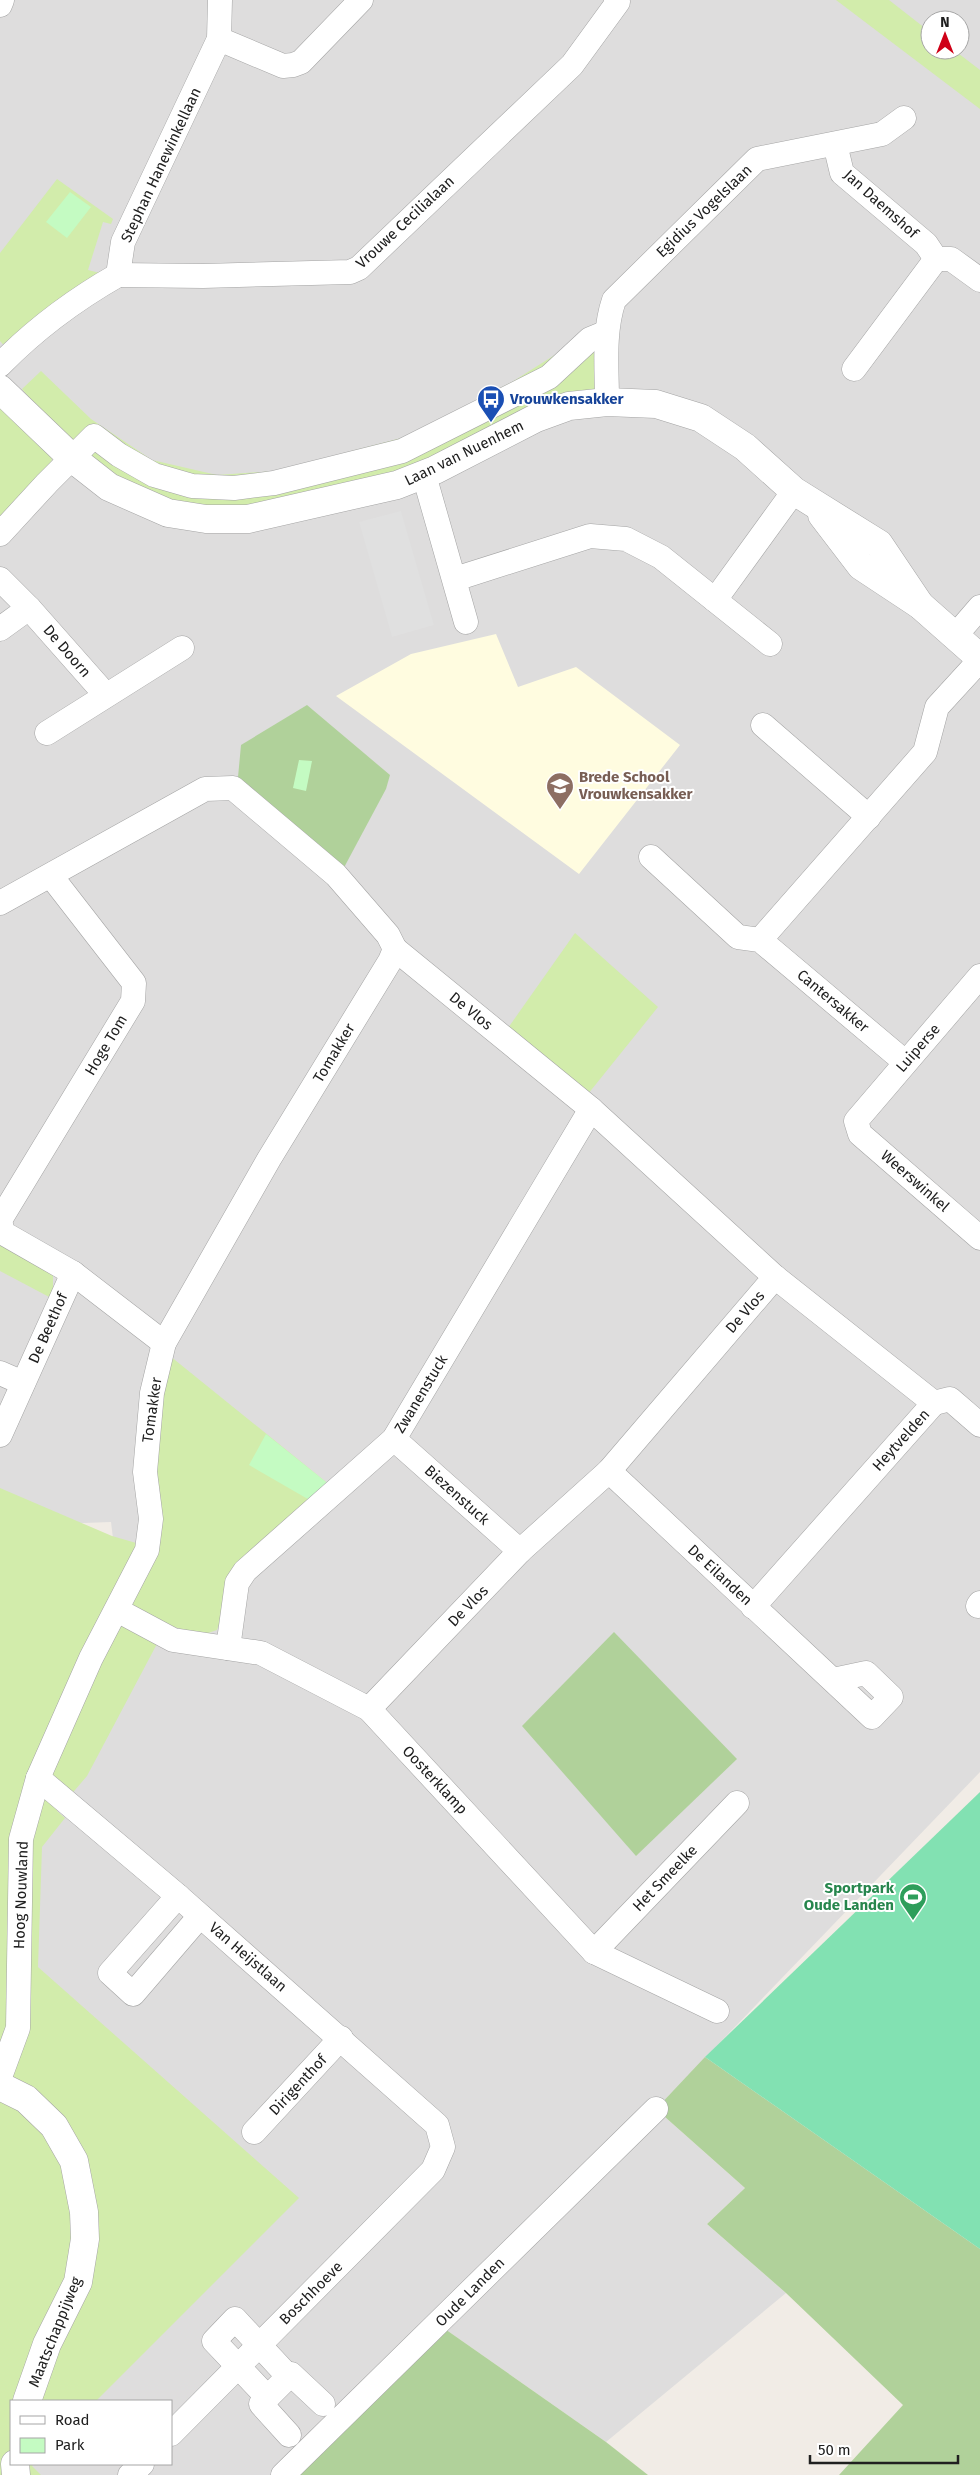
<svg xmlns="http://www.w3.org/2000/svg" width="980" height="2475" viewBox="0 0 980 2475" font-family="'Fira Sans',sans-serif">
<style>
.residential{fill:#dedddd;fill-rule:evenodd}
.education{fill:#fffce0}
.grass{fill:#d2ecab}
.forest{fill:#b0d19a}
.park{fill:#c4fbc2}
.pitch{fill:#82e1b2}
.parking{fill:#e0e0e0}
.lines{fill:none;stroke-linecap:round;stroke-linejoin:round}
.minor-casing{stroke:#a4a4a4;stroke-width:25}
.tertiary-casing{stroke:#a4a4a4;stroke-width:29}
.minor{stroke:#fff;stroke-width:24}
.tertiary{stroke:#fff;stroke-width:28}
.labels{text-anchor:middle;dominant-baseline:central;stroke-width:4;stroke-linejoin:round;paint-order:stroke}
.street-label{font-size:15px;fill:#202020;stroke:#fff}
.transit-label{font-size:15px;font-weight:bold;fill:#164399;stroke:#fff;text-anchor:start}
.education-label{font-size:15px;font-weight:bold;fill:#785e54;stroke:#fff;text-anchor:start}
.leisure-label{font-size:15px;font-weight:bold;fill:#27864d;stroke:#fff;text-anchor:end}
</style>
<rect width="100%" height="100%" fill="#f1ece6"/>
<!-- residential -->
<path class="residential" d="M0,0H980V1772L656,2109L745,2188L707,2224L786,2293L606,2442L445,2329L284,2475H30L25,2464H171V2401H40L27,2071L33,1839L123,1620L111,1522L0,1526ZM930,20H960V50H930Z"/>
<!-- education -->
<path class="education" d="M496,634L518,687L576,667L680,745L579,874L336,696L411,654Z"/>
<!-- grass -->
<g class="grass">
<path d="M836,0H889L930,32V50H954L980,70V109Z"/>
<path d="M57,179L113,219L111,224L103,222L88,270L100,273L7,349L0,341V253Z"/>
<path d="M613,318L610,393L400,479L247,513L158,502L68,445L22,389L41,371L91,419L152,460L217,475L276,471L405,437L512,382Z"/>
<path d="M0,403L52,458L50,474L0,529Z"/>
<path d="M575,933L658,1007L588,1094L508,1028Z"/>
<path d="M0,1238L53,1275V1299L0,1271Z"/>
<path d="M170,1356L331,1486L224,1610L217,1630L202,1635L167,1625L87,1776L57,1811L65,1818L42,1847L38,1967L299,2198L96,2401H11V2464H34L32,2466L41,2475H0V1488L112,1536L157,1549L155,1454Z"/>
</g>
<!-- forest -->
<g class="forest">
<path d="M307,705L390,775L386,789L340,875L237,788L241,745Z"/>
<path d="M614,1632L737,1759L636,1856L522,1726Z"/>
<path d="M705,2057L980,2249V2475H839L903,2405L786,2293L707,2224L745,2188L656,2109Z"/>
<path d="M445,2329L606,2442L648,2475H298Z"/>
</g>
<!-- park -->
<g class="park">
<path d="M70,192L91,207L67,238L46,222Z"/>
<path d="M299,760L312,761L306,791L293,788Z"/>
<path d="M266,1434L331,1486L313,1502L249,1465Z"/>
</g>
<!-- pitch -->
<path class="pitch" d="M980,1792V2249L705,2057Z"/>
<!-- parking -->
<path class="parking" d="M401,511L434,625L392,637L359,522Z"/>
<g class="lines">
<!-- minor casing -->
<g class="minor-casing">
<g id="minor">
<path d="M0,5L2,0"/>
<path d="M219,39L283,66L293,65L301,62L361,0"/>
<path d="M835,144L842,173L926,244L936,259H951L980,280"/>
<path d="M118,275L203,276L350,272L359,268L572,65L618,2L616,0"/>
<path d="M0,365C34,330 76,299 118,275L123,242L219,39L220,0"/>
<path d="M854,369L936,259"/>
<path d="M607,402C607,368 603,332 614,300L757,159L882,134L904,118"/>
<path d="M424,475L466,622"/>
<path d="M0,534L47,483L94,436L119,455L154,475L192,486L234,488L274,483L402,451L549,377L590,339L607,332"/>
<path d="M0,579L29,608L105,694"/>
<path d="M455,579L590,536L626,539L661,557L770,644"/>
<path d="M715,600L794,491"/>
<path d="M0,629L29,608"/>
<path d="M955,636L980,607"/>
<path d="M763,725L869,817"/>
<path d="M47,733L182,648"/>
<path d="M651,857L738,937L760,940L905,1062"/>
<path d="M0,903L205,789L233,788L336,875L388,935L395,949L390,961L269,1159L164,1343L152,1393L145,1472L151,1519L147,1550L91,1658L38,1778L21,1839L18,2028L0,2077"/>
<path d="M760,940L925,752L937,707L980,660"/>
<path d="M980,976L856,1121L860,1134L980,1238"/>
<path d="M0,1220L133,1001L134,983L51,876"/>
<path d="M0,1221L3,1233L73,1273L164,1343"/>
<path d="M0,1373L23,1383"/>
<path d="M934,1403L950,1399L980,1425"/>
<path d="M0,1435L73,1273"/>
<path d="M394,1439L520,1551"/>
<path d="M609,1471L872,1717L891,1697L866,1673L833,1680"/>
<path d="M978,1606L980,1603"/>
<path d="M753,1607L934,1403L775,1277"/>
<path d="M117,1610L173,1640L261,1653L369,1709L594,1952L717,2011"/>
<path d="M228,1648L237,1583L245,1571L394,1439L591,1109"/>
<path d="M369,1709L520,1551L609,1471L775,1277L591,1109L395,949"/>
<path d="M38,1778L178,1896L437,2125L443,2147L433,2170L171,2434"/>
<path d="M178,1896L110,1973L133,1994L200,1916"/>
<path d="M594,1952L737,1803"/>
<path d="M254,2132L341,2038"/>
<path d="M267,2397L214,2341L235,2319L288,2376"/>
<path d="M289,2435L261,2404L291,2374L323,2404"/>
<path d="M130,2475L142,2464"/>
<path d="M283,2475L656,2109"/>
</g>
</g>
<!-- tertiary casing -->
<g class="tertiary-casing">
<g id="tertiary">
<path d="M0,389L72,458L109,487L168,513L206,519H248L397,485L435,470L536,418L569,406L607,402L656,404L701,418L745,447L794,491L879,544L920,605"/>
<path d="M822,515L861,566L920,605L980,658"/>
<path d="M0,2086L26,2099L54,2126L74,2161L84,2212L85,2239L78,2282L47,2344L27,2401"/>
<path d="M15,2464L16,2475"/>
</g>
</g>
<!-- minor -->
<use href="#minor" class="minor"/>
<!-- tertiary -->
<use href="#tertiary" class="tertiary"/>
</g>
<!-- icons -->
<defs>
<g id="bus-pin" transform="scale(1.4375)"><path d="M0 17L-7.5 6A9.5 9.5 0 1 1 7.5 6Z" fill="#1a4fb4" stroke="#fff"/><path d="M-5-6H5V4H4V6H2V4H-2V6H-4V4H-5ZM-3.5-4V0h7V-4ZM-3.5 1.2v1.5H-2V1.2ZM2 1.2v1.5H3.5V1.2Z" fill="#fff"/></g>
<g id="school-pin" transform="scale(1.4375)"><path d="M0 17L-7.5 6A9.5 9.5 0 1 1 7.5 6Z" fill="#8d6e63" stroke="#fff"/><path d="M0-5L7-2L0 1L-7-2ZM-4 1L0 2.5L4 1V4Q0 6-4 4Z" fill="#fff"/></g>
<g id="stadium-pin" transform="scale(1.4375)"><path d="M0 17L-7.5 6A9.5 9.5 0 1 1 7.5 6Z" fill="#2e9e5b" stroke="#fff"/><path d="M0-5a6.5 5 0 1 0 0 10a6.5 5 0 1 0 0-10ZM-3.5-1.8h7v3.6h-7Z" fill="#fff"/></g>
</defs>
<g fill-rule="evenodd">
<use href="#bus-pin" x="491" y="399"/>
<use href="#school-pin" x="560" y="786"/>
<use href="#stadium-pin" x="913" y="1897"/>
</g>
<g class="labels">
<!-- street labels -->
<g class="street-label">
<text transform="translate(161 165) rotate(-65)">Stephan Hanewinkellaan</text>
<text transform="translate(881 204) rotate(42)">Jan Daemshof</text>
<text transform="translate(704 211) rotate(-44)">Egidius Vogelslaan</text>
<text transform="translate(405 222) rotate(-43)">Vrouwe Cecilialaan</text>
<text transform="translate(464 453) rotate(-26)">Laan van Nuenhem</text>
<text transform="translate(67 651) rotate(49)">De Doorn</text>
<text transform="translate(833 1001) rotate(40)">Cantersakker</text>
<text transform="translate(471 1011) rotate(39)">De Vlos</text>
<text transform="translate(106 1045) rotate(-59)">Hoge Tom</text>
<text transform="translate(918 1048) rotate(-49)">Luiperse</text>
<text transform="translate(334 1053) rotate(-59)">Tomakker</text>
<text transform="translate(915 1181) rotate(41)">Weerswinkel</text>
<text transform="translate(745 1312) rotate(-49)">De Vlos</text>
<text transform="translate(48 1328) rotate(-66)">De Beethof</text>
<text transform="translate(421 1394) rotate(-59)">Zwanenstuck</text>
<text transform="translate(152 1410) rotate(-82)">Tomakker</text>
<text transform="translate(901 1440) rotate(-48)">Heytvelden</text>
<text transform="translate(457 1495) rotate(42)">Biezenstuck</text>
<text transform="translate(720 1575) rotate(43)">De Eilanden</text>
<text transform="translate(468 1606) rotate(-46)">De Vlos</text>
<text transform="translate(435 1780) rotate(47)">Oosterklamp</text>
<text transform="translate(665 1878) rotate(-46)">Het Smeelke</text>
<text transform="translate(21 1895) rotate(-88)">Hoog Nouwland</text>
<text transform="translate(248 1957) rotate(41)">Van Heijstlaan</text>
<text transform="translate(298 2085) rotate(-47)">Dirigenthof</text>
<text transform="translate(470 2292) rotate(-45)">Oude Landen</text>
<text transform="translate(311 2293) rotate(-45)">Boschhoeve</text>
<text transform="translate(55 2332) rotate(-68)">Maatschappijweg</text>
</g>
<!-- transit labels -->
<g class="transit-label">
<text x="510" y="399">Vrouwkensakker</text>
</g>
<!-- education labels -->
<g class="education-label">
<text x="579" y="777">Brede School<tspan x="579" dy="17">Vrouwkensakker</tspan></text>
</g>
<!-- leisure labels -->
<g class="leisure-label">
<text x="894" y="1888">Sportpark<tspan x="894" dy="17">Oude Landen</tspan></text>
</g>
</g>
<!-- legend -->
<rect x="10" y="2400" width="162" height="65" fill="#ffffff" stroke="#a6a6a6"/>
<rect x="20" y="2416" width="25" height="8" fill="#ffffff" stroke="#a6a6a6"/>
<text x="55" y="2425" font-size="15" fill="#202020">Road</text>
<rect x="20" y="2438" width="25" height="15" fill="#c4fbc2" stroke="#a6a6a6"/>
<text x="55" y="2450" font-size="15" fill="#202020">Park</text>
<!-- north arrow -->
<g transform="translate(945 35)"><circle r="24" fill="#ffffff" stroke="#a6a6a6"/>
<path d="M0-4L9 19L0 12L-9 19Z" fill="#cf0017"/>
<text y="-8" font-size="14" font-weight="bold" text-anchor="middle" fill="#202020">N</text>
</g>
<!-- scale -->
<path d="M810 2455v8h148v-8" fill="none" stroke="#202020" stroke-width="2.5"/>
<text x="818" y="2455" font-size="15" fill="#202020" stroke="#ffffff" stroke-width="4" paint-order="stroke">50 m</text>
</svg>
